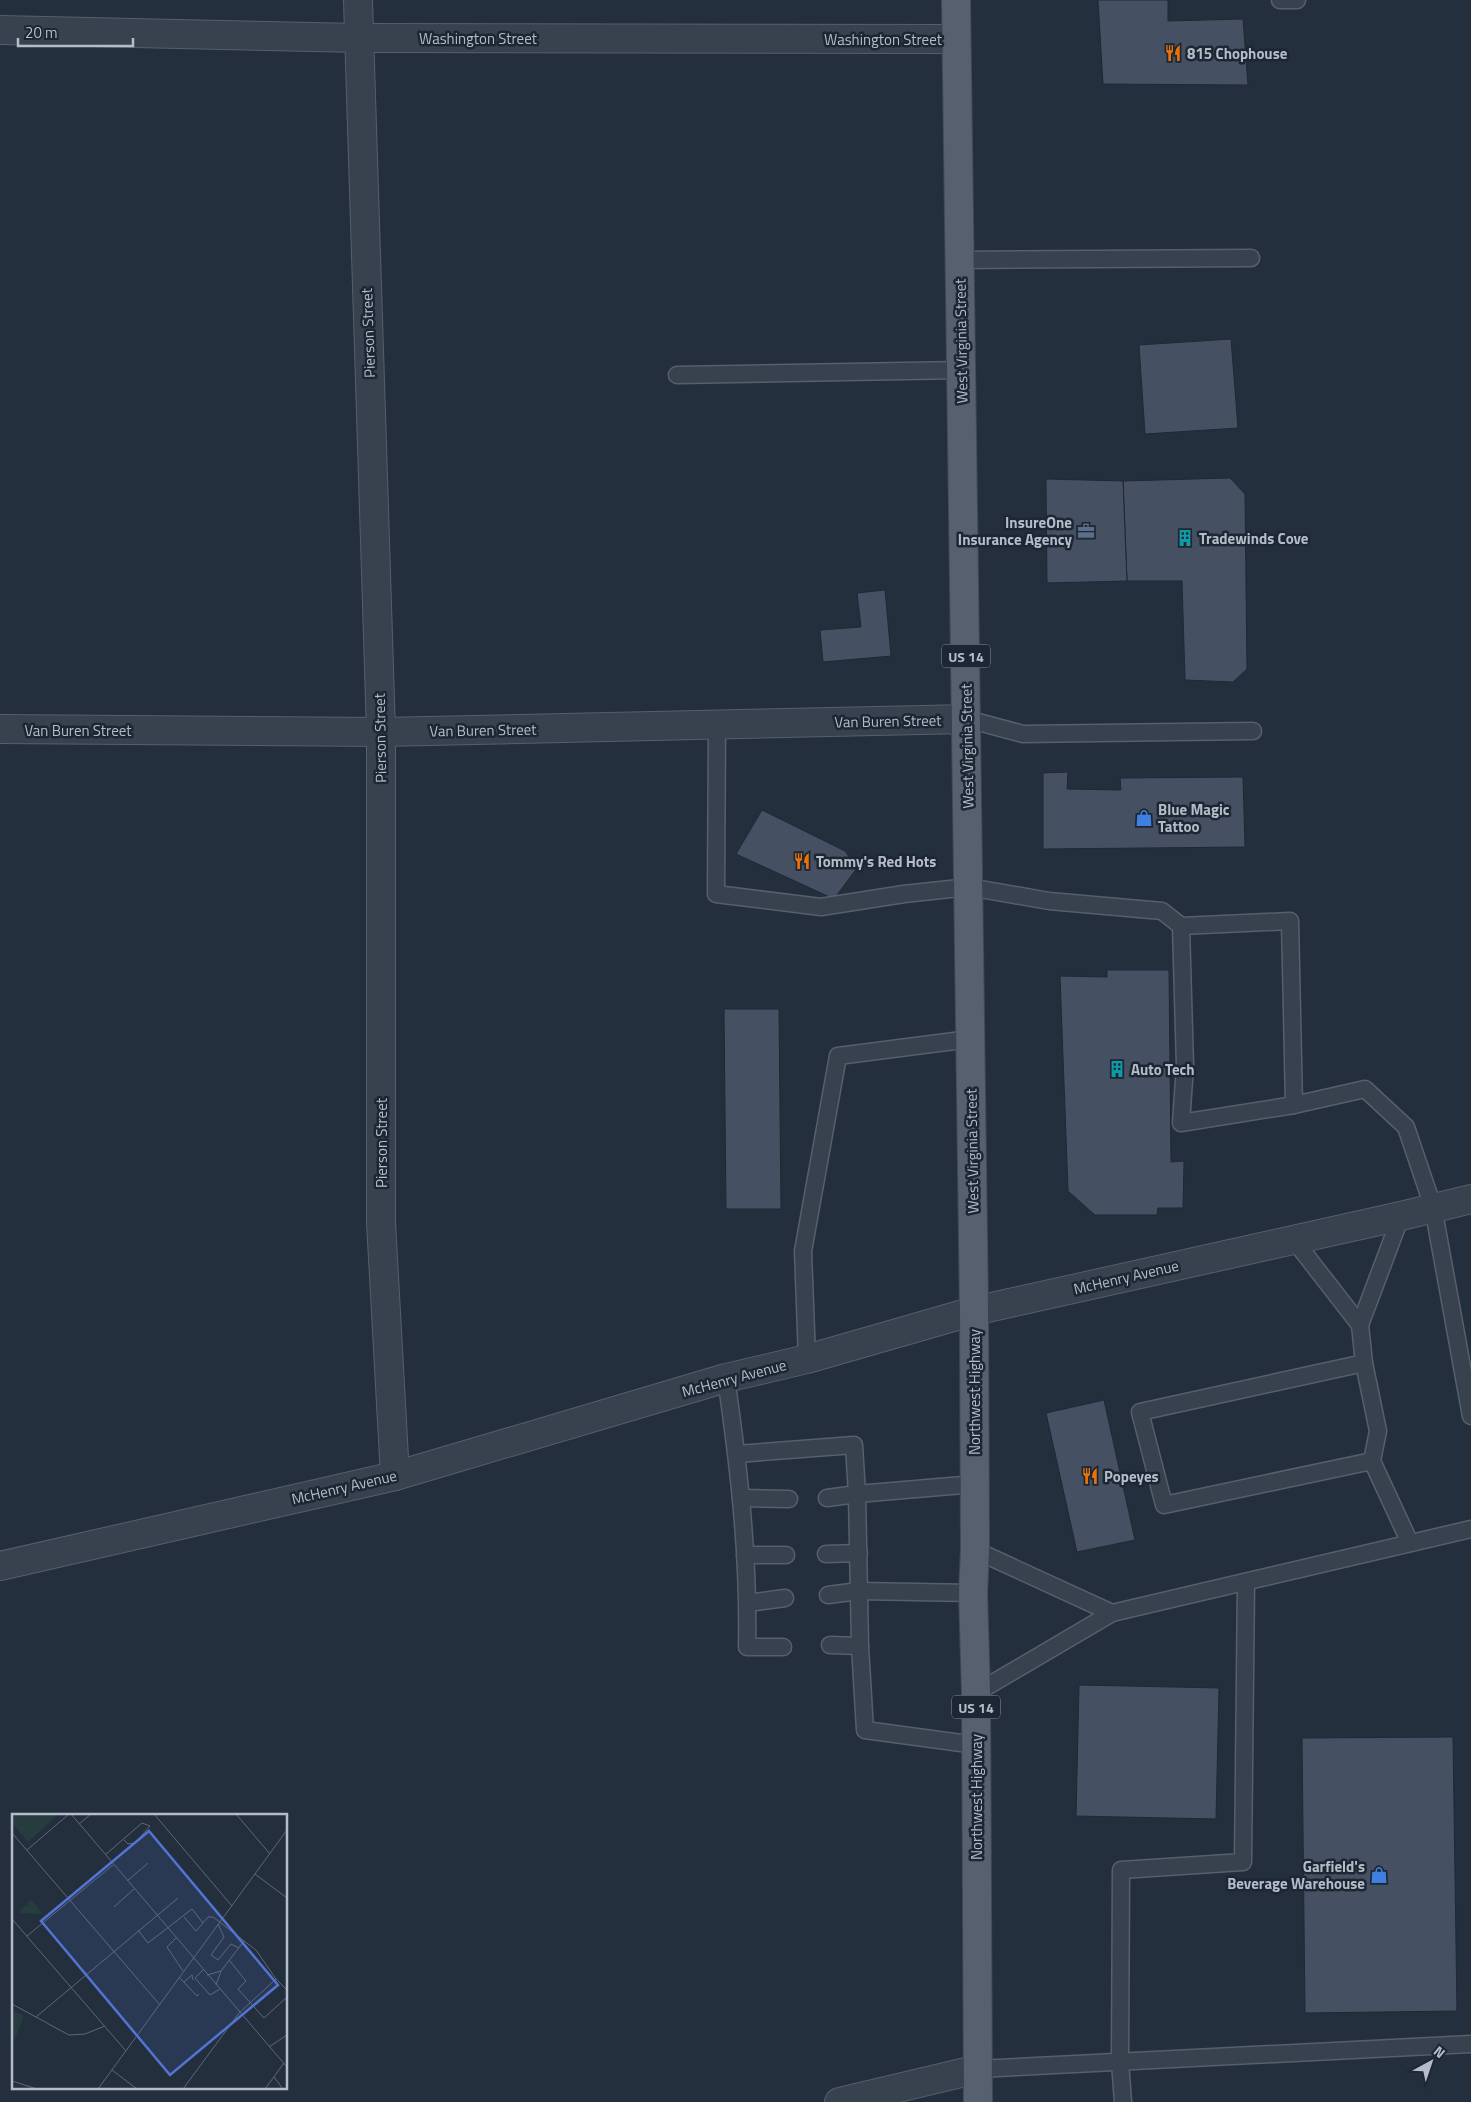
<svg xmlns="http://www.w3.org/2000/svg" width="1471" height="2102" viewBox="0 0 1471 2102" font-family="'Titillium Web',sans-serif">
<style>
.building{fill:#455162;stroke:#1f2835}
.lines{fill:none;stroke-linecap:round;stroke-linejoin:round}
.service-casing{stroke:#565f6c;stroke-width:19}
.minor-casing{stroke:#565f6c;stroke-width:30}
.tertiary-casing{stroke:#565f6c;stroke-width:30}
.primary-casing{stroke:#414a57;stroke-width:30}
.service{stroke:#38414e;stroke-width:16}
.minor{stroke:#38414e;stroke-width:28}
.tertiary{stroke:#38414e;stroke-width:28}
.primary{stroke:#56606e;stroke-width:28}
.labels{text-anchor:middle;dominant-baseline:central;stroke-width:5;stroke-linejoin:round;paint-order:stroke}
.shield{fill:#1d2633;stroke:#878f9c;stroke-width:1}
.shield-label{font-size:14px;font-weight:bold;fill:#b4bcc9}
.street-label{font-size:15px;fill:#b4bcc9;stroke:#1d2633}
.poi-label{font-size:15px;font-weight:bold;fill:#b4bcc9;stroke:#1d2633;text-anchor:start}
.inset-road{fill:none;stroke:#5e6776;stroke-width:1}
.view{fill:#5274d3;fill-opacity:0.15;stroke:#5274d3;stroke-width:2.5}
.inset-edge{fill:none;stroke:#b4bcc9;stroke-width:2.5}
</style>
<rect width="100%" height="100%" fill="#242f3e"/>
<!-- building -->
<g class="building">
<path d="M1098,0H1168V21L1243,19L1248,85L1103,84Z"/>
<path d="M1231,339L1238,428L1145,434L1139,345Z"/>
<path d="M1230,478L1245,494L1247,669L1233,682L1185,680L1182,581H1127L1123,481Z"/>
<path d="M1046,479L1123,481L1127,581L1047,583Z"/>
<path d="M885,590L891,656L823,662L820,630L861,627L857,593Z"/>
<path d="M1068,772L1067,789L1121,790L1120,778L1243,777L1245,847L1043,849V773Z"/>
<path d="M762,810L845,851L857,868L834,899L736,854Z"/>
<path d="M1107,970H1169L1171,1162L1184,1161L1183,1208H1158L1157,1215H1095L1068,1191L1060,976L1107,977Z"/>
<path d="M724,1009H779L781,1209H726Z"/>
<path d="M1104,1400L1135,1540L1077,1552L1046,1413Z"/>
<path d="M1079,1685L1219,1688L1216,1819L1076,1816Z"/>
<path d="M1453,1737L1457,2011L1305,2013L1302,1738Z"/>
</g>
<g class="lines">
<!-- service casing -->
<g class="service-casing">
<g id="service">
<path d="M1280,0H1297"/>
<path d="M959,260L1251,258"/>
<path d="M677,375L961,370"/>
<path d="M967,719L1023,734L1253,731"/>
<path d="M717,725L716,894L821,907L904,894L969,887L1049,901L1162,911L1181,926L1290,921L1294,1105L1365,1089L1406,1127L1433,1207L1471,1416"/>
<path d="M1181,926L1185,1066L1181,1123L1294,1105"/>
<path d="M1401,1216L1360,1325L1364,1363L1140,1412L1164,1505L1372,1461L1410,1543"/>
<path d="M1294,1240L1360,1325"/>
<path d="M807,1359L803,1251L838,1056L970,1039"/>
<path d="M1364,1363L1378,1431L1372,1461"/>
<path d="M726,1378C739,1468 749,1557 747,1647H783"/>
<path d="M737,1454L854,1445L857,1494L827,1498"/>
<path d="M975,1484L857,1494L860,1646L865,1730L976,1745"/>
<path d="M741,1498L789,1499"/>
<path d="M975,1550L1112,1613L976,1693"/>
<path d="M826,1554L859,1553"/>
<path d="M745,1555H786"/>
<path d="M828,1595L859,1591L973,1593"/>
<path d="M748,1603L785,1598"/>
<path d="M1112,1613L1471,1529"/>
<path d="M830,1645L860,1646"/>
<path d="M978,2069L1471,2044"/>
<path d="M1123,2102L1120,2062L1121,1870L1243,1862L1246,1582"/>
</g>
</g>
<!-- minor casing -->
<g class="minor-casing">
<g id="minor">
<path d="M358,0L381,732V1222L395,1476"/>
<path d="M0,30L359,38L956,39"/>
<path d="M0,729L381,732L967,719"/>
<path d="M839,2102L978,2069"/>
</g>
</g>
<!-- tertiary casing -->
<g class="tertiary-casing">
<path id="tertiary" d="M0,1566L395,1476L726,1378L807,1359L974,1311L1401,1216L1471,1199"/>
</g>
<!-- primary casing -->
<g class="primary-casing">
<path id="primary" d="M956,0L974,1311L975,1550L973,1593L976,1693L978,2102"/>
</g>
<!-- service -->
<use href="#service" class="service"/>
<!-- minor -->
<use href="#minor" class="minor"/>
<!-- tertiary -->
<use href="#tertiary" class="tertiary"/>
<!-- primary -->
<use href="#primary" class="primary"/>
</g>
<!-- icons -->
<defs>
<g id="restaurant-bare" transform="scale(1.35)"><path d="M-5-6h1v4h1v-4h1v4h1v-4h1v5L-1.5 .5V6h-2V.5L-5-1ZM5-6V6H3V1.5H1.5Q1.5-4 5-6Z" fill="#e8710a" stroke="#1d2633" stroke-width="2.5" paint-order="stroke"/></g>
<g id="office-bare" transform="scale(1.35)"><path d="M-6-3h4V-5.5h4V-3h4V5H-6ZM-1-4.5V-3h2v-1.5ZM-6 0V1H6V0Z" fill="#5c6f8a" stroke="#1d2633" stroke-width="2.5" paint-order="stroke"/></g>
<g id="building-bare" transform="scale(1.35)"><path d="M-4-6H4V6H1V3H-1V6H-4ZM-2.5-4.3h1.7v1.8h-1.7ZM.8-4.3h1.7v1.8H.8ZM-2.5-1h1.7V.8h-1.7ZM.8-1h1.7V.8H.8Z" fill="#0f9aa8" stroke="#1d2633" stroke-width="2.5" paint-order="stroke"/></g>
<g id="shop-bare" transform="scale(1.35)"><path d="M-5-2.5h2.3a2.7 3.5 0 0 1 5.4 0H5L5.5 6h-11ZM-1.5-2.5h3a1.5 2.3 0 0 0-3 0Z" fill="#3f7fe0" stroke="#1d2633" stroke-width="2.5" paint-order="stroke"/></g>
</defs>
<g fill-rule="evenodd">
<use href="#restaurant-bare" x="1173" y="53"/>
<use href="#office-bare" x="1086" y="531"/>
<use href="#building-bare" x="1185" y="538"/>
<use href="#shop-bare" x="1144" y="818"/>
<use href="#restaurant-bare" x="802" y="861"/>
<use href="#building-bare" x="1117" y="1069"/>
<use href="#restaurant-bare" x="1090" y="1476"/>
<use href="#shop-bare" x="1379" y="1875"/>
</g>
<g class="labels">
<!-- shield labels -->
<g class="shield">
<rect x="942" y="644.5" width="48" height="23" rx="4"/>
<rect x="952" y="1695.5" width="48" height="23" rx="4"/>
</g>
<g class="shield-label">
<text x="966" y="656">US 14</text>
<text x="976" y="1707">US 14</text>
</g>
<!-- street labels -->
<g class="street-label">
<text x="478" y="38">Washington Street</text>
<text x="883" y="39">Washington Street</text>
<text transform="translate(368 333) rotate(-92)">Pierson Street</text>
<text transform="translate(961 341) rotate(-91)">West Virginia Street</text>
<text transform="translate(888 721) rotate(-1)">Van Buren Street</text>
<text x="78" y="730">Van Buren Street</text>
<text transform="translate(483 730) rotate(-1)">Van Buren Street</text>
<text transform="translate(380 738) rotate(-91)">Pierson Street</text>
<text transform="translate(967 746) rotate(-91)">West Virginia Street</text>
<text transform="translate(381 1143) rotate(-90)">Pierson Street</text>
<text transform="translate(972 1151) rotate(-91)">West Virginia Street</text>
<text transform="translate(1126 1277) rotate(-13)">McHenry Avenue</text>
<text transform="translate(734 1378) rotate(-15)">McHenry Avenue</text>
<text transform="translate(974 1392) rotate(-90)">Northwest Highway</text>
<text transform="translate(344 1487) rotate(-13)">McHenry Avenue</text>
<text transform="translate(976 1797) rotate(-90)">Northwest Highway</text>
</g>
<!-- poi labels -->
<g class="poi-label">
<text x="1187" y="53">815 Chophouse</text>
<text x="1072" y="522" text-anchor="end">InsureOne<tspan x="1072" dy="17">Insurance Agency</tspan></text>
<text x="1199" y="538">Tradewinds Cove</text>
<text x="1158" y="809">Blue Magic<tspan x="1158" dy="17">Tattoo</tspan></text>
<text x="816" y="861">Tommy's Red Hots</text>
<text x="1131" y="1069">Auto Tech</text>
<text x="1104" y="1476">Popeyes</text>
<text x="1365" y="1866" text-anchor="end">Garfield's<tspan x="1365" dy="17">Beverage Warehouse</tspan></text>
</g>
</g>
<!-- overview -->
<g transform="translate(12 1814)">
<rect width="275" height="275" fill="#242f3e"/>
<path d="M0,0H47L16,28L0,9ZM20,86L30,100L7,99L13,91L17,93L15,88Z" fill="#263c3f"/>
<path d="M0,196L12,202L0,233Z" fill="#263c3f"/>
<path class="inset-road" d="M59,0L275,253M142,0L220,92M224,0L258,40M67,10L79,0M0,19L148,191M15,36L57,0M93,41L130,9L138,12L123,29L116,30L112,26M243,60L275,84M115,67L136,49M102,93L122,75M172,103L184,117L191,109M0,105L114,237M206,110L212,123L199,141L206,146L219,130L227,134M126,116L136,129L180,95L191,109L196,103H201L244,136L264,165L227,199L171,275M15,122L101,51M164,124L155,133L171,157M217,146L234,167L226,175L252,204L275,183M191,156L183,164L198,181L208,175M209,157L232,127M195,161L209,157L204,171M167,163L185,182L187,180M264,165L275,176M172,168L180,161L181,166M0,190L57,221L73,220L93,212M24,203L166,84M257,233L275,221M100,256L125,275M262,263L271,275M0,267L25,275M86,275L275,16M253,275L272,249"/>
<path class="view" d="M137,17L266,171L158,261L29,107Z"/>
<rect width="275" height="275" class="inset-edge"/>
</g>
<!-- north arrow -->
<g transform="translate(1431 2062) rotate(40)" stroke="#1d2633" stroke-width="4" paint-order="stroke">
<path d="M0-4L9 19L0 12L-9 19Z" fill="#b4bcc9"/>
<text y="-8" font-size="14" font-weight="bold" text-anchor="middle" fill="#b4bcc9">N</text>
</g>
<!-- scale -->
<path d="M18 38v8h115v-8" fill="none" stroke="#b4bcc9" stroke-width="2.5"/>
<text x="25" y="38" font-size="15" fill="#b4bcc9" stroke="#1d2633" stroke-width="4" paint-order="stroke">20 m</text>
</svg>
